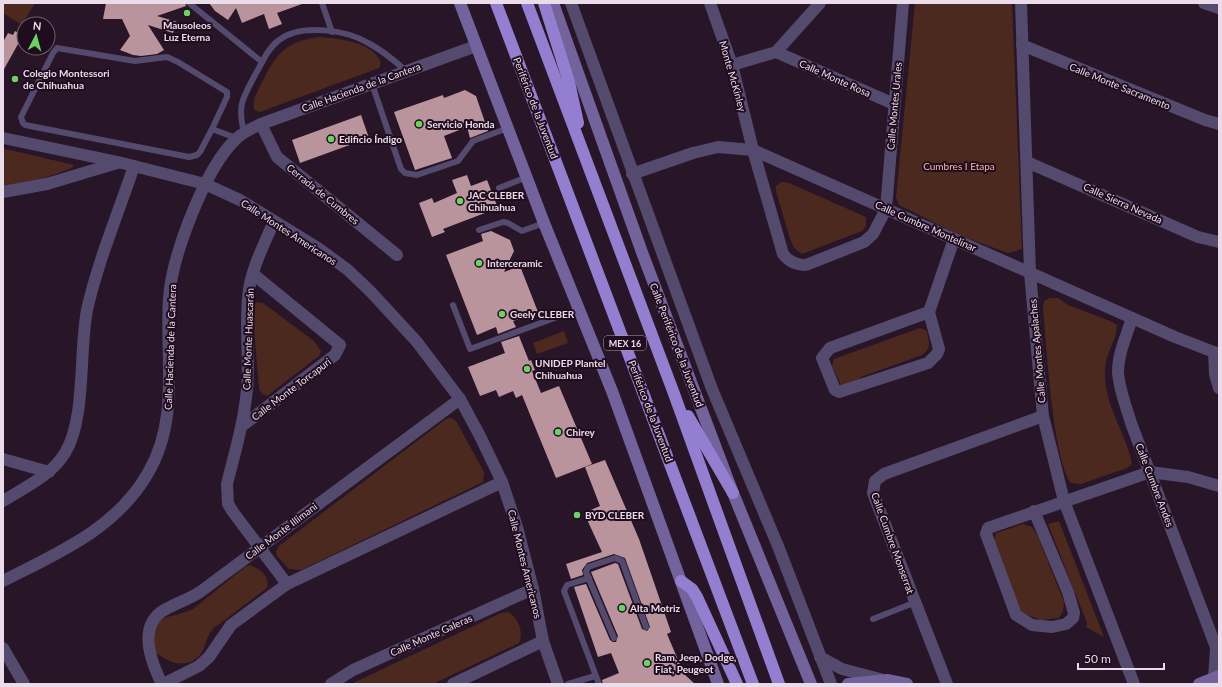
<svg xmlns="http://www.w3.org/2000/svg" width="1222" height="687" viewBox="0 0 1222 687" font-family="Lato,sans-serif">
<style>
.green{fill:#4c291e}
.building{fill:#ba949c}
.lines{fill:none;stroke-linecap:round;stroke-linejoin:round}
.service{stroke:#534a6e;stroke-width:6}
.minor{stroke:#534a6e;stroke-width:12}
.tertiary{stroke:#534a6e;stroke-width:12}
.secondary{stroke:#72639d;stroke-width:12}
.trunk{stroke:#947ed0;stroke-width:12}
.poi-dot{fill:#6cd362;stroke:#1f0c1e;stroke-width:1.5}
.labels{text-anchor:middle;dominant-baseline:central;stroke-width:4;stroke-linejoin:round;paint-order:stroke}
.shield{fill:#1f0c1e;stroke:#ae9eac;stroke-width:1}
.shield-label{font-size:9px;font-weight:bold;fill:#ebdce9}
.poi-label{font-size:10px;font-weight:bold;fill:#ebdce9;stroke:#1f0c1e;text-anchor:start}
.street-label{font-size:10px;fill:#ebdce9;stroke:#1f0c1e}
.park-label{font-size:10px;fill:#f8b7a3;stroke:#1f0c1e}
</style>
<rect width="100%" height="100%" fill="#291528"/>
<!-- green -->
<g class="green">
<path d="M3,3H35L22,25L3,13Z"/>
<path d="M915,3H1012L1022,249L1008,253L959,235L899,205L896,197Z"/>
<path d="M320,37C340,39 371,41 381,62L379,68L260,112L254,110C252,100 257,93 261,84C276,54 285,41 320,37Z"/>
<path d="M3,149L10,150L74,165L72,168L25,185L3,187Z"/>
<path d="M782,182L789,183L866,217V226L862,231L802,254L795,249L790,239L776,191V186Z"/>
<path d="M1050,298H1058L1068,305L1110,321L1117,325C1117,340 1105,353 1105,370C1103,404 1126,432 1132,464L1127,468L1081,484L1071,483C1053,461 1046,341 1043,308L1044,301Z"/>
<path d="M257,302L263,303L314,341L321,351L320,355L267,396L262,394L259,389L254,328V305Z"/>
<path d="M920,328L927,331C929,342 932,348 922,355L861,377C856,386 851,387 841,385L832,366L834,359Z"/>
<path d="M564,331L568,343L537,354L533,343Z"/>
<path d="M451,418L456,421L484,472L483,482L301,570L289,569L277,556L276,551L279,546L446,419Z"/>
<path d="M1059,521L1104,637L1086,627L1087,623L1048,524Z"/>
<path d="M1023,524L1032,527L1038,537L1064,602L1063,612L1059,618L1041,620L1022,613L1016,602L994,543L996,533Z"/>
<path d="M250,565C260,569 270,576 267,588L214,628C207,635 207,641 204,648C193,671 171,665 155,652C148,609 166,622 193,609L245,567Z"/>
<path d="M508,612C518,617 524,632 519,643L433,684H351L501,613Z"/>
</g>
<!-- building -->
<g class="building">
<path d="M106,3H185L186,6L157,16L177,22L173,33L148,25L164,50L157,54L141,56L133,55L120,50L130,36L122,19H103Z"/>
<path d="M209,3H302V4L277,13L282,24L269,29L264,14L242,23L236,8L228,20L215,11Z"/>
<path d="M15,31L23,35L3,71V42L8,33L13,35Z"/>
<path d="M465,90L476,96L488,131L470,138L467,127L444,136L452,158L415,170L394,112L443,95L444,98Z"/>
<path d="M361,115L369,138L300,163L292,140Z"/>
<path d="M467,175L471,186L487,180L498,208L443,229L445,232L432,237L419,203L432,198L434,203L457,193L452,180Z"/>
<path d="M491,231L510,240L514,251L504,272L520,266L538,312L513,321L516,327L498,334L496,327L477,335L446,255L483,241L481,234Z"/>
<path d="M519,336L529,361L531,360L535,370L532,371L541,393L559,386L592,464L556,478L522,395L516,398L513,391L499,397L496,390L480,396L468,367L505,353L501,342Z"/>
<path d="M605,460L639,539L671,632L667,634L684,674L695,684H603L602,680L619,673L611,653L598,657L574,587L586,584L610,640L613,642H616L618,636L591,572L615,563L618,564L642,629L647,631L650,627L625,558L614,554L587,563L582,570L583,575L571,579L566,564L602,552L584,513L600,506L585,467Z"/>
</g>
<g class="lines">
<!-- service -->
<g class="service">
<path d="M189,3L262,62"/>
<path d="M322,3L332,32"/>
<path d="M372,84L401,169L405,173L417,175L458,161L473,141L508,128"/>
<path d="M212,129L200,152L197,155L189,157L25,125L23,123L21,117L53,53L57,48L135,61L167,57L178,62L227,92V97L212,129L236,138"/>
<path d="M244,132C237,105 243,98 255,75C262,63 268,48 279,40C301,23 348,30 370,44C383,51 395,61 406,71"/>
<path d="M499,188L527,177"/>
<path d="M479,230L503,222L508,223L522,231L544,223"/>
<path d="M453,305L470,349L579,309"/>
<path d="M589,578L567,585L564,591L599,684"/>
<path d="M873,619L916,602"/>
<path d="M614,638L586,572L588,567L615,558L622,561L646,627"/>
<path d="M568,684L595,676"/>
</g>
<!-- minor -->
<g class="minor">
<path d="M710,3L732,65L753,150L783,254C789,262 796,265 806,265L864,242L873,234L886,209L903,3"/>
<path d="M1021,3L1030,273L1043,416L1064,501L1134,684"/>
<path d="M1204,3L1219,8"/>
<path d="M1022,45L1205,120L1219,124"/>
<path d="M776,52L894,104"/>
<path d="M732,65L776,52L820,3"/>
<path d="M261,124L277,157L397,255"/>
<path d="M3,138L118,162L205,184L240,200L318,248L348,270L371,292L417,342L460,399L480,436L502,482L517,527L533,589L543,641L558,684"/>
<path d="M1027,162L1198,237L1219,242"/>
<path d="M632,174L693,153L718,147L753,150L1175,337L1219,354"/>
<path d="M3,192L47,184L117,163"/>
<path d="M274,221C265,243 253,265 249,289C244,322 250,356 247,389C244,422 235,452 227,484L228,504L233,512L287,584"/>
<path d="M929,312L939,349L937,354L928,363L839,392L835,390L822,358L830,348L929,312L954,239"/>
<path d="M1132,318C1127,335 1118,353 1118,372C1119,389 1126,406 1131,423L1219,655"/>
<path d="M1214,352L1215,374L1219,388"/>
<path d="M242,426L335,355L340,345L253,274"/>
<path d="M3,459L49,472"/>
<path d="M3,501C25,487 51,476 65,453C86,419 79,351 87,310C98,261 118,214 134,166"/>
<path d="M1034,511L1068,592L1074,613L1073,618L1066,624L1052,627L1032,625L1016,615L986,534L988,528L1150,472L1188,477L1219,486"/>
<path d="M3,581C58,553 116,529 148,473C180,419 165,357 169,298C172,256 205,168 236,139C243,132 252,128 261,124L476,46"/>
<path d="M3,648L24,684"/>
<path d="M1214,678L1216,649"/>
<path d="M162,684C152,664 138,629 161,612C173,604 188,600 200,592L460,399"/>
<path d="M163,684L199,666L209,657L231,625L287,584L502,482"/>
<path d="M331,684L353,670L533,589"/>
<path d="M453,684L543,641"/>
<path d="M947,684L873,493L875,481L884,474L1043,416"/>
</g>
<!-- tertiary -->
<g class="tertiary">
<path d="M571,3L712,389L778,546L831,684"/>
<path d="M820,657L842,669L880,679"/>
</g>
<!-- secondary -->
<g class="secondary">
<path d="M460,3L544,223L612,391L718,684"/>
<path d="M553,3L643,255L733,493L811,684"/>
<path d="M848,684L887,680L907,684"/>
<path d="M1199,684L1219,676"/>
</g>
<!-- trunk -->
<g class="trunk">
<path d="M496,3L753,684"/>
<path d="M527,3L673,391L779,684"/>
<path d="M544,3L569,82L578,123"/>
<path d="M688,416L733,493"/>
<path d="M681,581L692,589L697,597L737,684"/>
</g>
</g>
<!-- markers -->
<g class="poi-dot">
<circle cx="187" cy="13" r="4"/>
<circle cx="15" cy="79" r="4"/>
<circle cx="419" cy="124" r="4"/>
<circle cx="331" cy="139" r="4"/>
<circle cx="460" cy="201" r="4"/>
<circle cx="479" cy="263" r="4"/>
<circle cx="502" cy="314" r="4"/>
<circle cx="527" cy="369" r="4"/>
<circle cx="558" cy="432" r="4"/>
<circle cx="577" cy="515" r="4"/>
<circle cx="622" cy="608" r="4"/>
<circle cx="647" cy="663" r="4"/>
</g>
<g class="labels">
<!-- shield labels -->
<rect class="shield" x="604" y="336" width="42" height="14" rx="3"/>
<g class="shield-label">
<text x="625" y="343">MEX 16</text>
</g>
<!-- poi labels -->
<g class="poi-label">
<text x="187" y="25" text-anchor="middle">Mausoleos<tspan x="187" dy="12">Luz Eterna</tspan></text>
<text x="23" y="73">Colegio Montessori<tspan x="23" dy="12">de Chihuahua</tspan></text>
<text x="427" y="124">Servicio Honda</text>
<text x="339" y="139">Edificio Índigo</text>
<text x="468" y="195">JAC CLEBER<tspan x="468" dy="12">Chihuahua</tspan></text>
<text x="487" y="263">Interceramic</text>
<text x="510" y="314">Geely CLEBER</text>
<text x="535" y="363">UNIDEP Plantel<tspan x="535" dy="12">Chihuahua</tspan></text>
<text x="566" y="432">Chirey</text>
<text x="585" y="515">BYD CLEBER</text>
<text x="630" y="608">Alta Motriz</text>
<text x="655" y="657">Ram, Jeep, Dodge,<tspan x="655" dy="12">Fiat, Peugeot</tspan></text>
</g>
<!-- street labels -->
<g class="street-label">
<text transform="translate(733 76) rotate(74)">Monte McKinley</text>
<text transform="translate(835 78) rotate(24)">Calle Monte Rosa</text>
<text transform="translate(1120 86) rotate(22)">Calle Monte Sacramento</text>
<text transform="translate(361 87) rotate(-20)">Calle Hacienda de la Cantera</text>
<text transform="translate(894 106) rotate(-85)">Calle Montes Urales</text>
<text transform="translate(536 108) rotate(69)">Periférico de la Juventud</text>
<text transform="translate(323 194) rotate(39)">Cerrada de Cumbres</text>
<text transform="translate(1123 203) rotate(24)">Calle Sierra Nevada</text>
<text transform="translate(926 226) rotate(24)">Calle Cumbre Montelinar</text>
<text transform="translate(289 232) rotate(33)">Calle Montes Americanos</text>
<text transform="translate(248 339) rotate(-88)">Calle Monte Huascarán</text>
<text transform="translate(677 345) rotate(69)">Calle Periférico de la Juventud</text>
<text transform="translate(170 347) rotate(-88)">Calle Hacienda de la Cantera</text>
<text transform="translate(1037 351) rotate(-95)">Calle Montes Apalaches</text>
<text transform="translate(291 389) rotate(-37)">Calle Monte Torcapuri</text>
<text transform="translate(651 411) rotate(69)">Periférico de la Juventud</text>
<text transform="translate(1155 485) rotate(69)">Calle Cumbre Andes</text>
<text transform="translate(281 531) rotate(-37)">Calle Monte Illimani</text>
<text transform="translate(893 543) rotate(70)">Calle Cumbre Monserrat</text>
<text transform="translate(525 564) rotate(76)">Calle Montes Americanos</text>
<text transform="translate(431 635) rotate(-24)">Calle Monte Galeras</text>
</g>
<!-- park labels -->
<g class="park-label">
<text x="959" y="166">Cumbres I Etapa</text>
</g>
</g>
<!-- border -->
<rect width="1222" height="687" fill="none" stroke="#ebdce9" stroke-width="8"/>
<!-- north arrow -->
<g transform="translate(36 36) rotate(6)"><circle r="19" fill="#1f0c1e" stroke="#715f6f"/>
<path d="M0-3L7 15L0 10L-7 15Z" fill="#6cd362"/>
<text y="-6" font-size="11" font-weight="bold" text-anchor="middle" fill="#ebdce9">N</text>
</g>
<!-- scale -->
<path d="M1078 663v6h86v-6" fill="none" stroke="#ebdce9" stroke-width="2"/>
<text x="1084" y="663" font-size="12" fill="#ebdce9" stroke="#1f0c1e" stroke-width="3" paint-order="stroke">50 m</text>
</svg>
